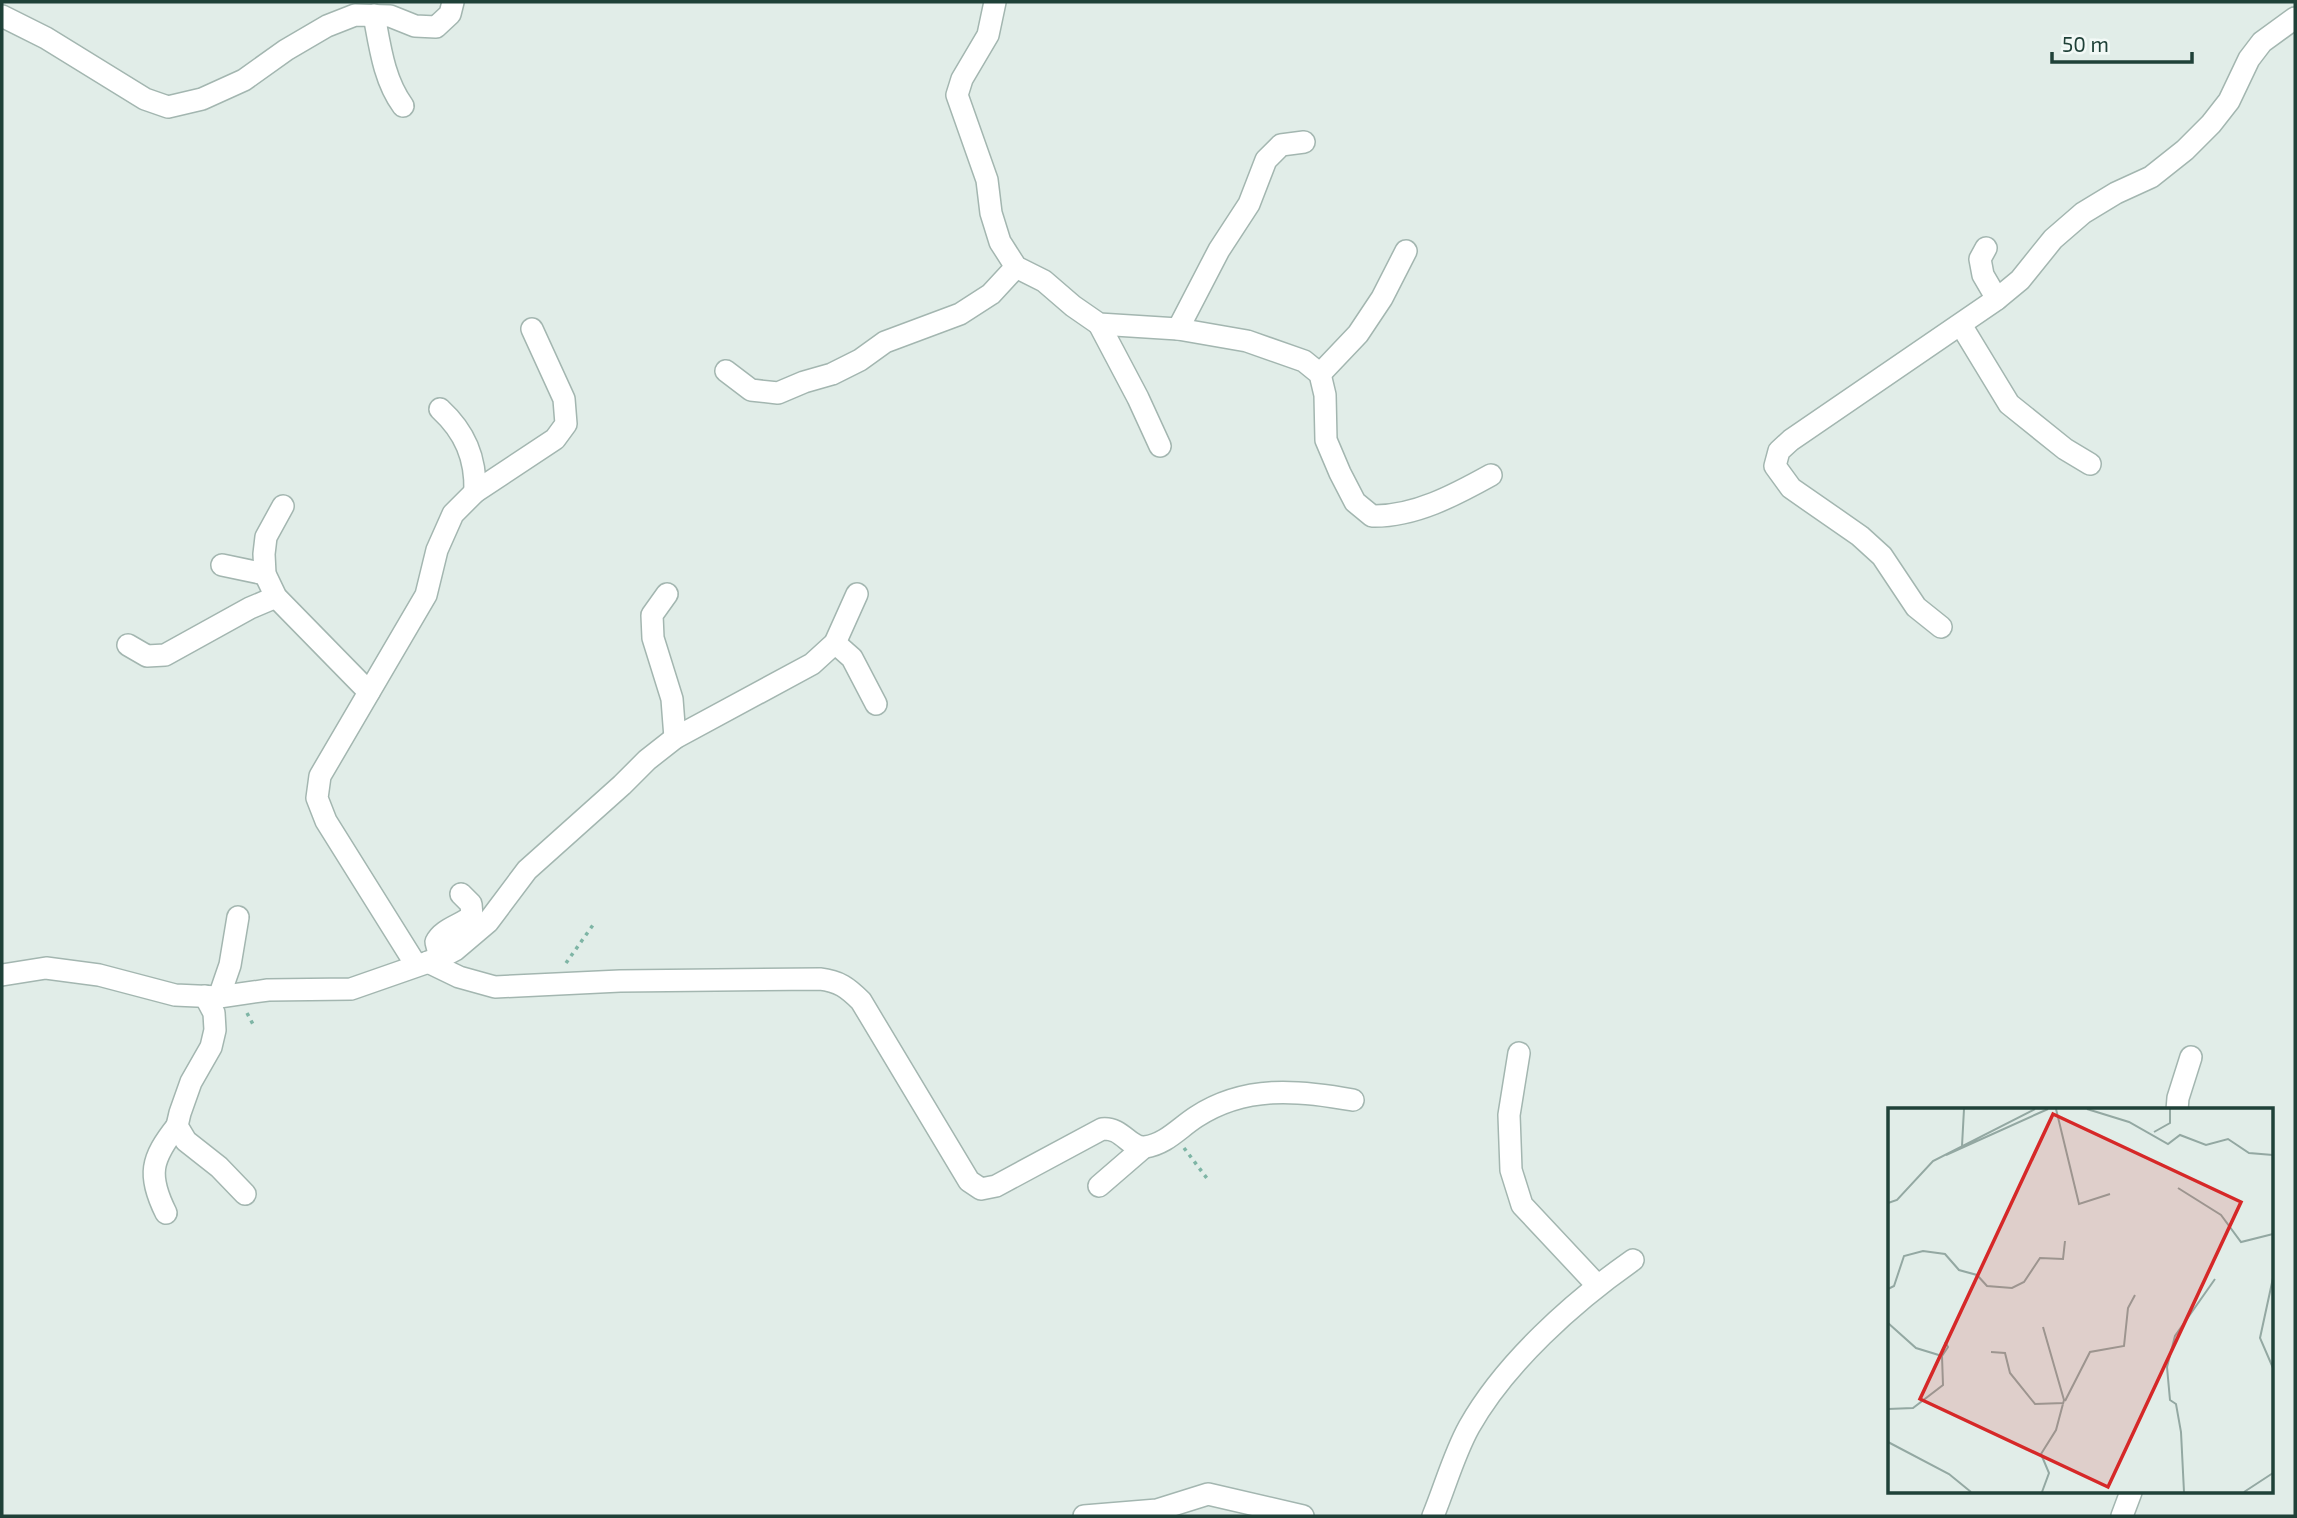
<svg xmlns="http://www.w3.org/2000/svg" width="2297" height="1518" viewBox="0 0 2297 1518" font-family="'Exo 2',sans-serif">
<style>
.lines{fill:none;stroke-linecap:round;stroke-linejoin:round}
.minor-casing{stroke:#a3b6b0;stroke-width:24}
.path{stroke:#7eb5a5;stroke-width:3.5;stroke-dasharray:3.5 5;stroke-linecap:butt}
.minor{stroke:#fff;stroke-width:21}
.inset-road{fill:none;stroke:#93a8a2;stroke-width:2}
.view{fill:#d62828;fill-opacity:0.15;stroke:#d62828;stroke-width:3.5}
.inset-edge{fill:none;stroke:#1f4138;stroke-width:3.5}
</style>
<rect width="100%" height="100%" fill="#e1ede8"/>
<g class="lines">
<!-- minor casing -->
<g class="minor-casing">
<g id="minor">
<path d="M995,2L988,35L962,79L957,95L987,180L991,213L1000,242L1016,267L1044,281L1073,306L1099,324L1178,329L1247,341L1304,361L1320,374L1325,395L1326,440L1340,473L1355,502L1372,516C1414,517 1455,495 1491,475"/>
<path d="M374,15C380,47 384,80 403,106"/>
<path d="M2,16L46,38L145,99L168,107L202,99L244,80L286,50L327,26L355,15L390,16L415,26L436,27L450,14L453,2"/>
<path d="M1986,248L1980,259L1983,275L1997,299"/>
<path d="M1099,324L1138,398L1160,446"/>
<path d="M1961,325L2009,404L2065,449L2090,464"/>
<path d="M1178,329L1219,250L1249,204L1266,160L1281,145L1304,142"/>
<path d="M726,371L751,390L778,393L804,382L832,374L860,360L885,342L960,314L991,294L1016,267"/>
<path d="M1320,374L1358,334L1382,298L1406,251"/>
<path d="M440,409C465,432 476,458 475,492"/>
<path d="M283,506L266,537L264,554L265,574L276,597L369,692"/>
<path d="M222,565L265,574"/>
<path d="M667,594L652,615L653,638L672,699L675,738"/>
<path d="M1941,627L1916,607L1882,556L1860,536L1791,488L1775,466L1779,451L1791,440L1997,299L2020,280L2053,239L2083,213L2116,193L2151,177L2185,150L2211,124L2229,101L2249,59L2262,42L2295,18"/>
<path d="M835,643L852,658L876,704"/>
<path d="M128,645L147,656L165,655L250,608L276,597"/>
<path d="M440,958L436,942C442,929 461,925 472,916L471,904L461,894"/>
<path d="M428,962L459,977L495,987L620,981L820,979C839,981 848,988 861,1001L969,1181L981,1189L996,1186L1102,1129C1123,1127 1129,1149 1145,1147C1166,1144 1179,1128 1196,1117C1245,1085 1298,1090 1353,1100"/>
<path d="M416,965L326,821L317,798L320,776L426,595L437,550L453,514L475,492L555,439L566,424L564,399L532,329"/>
<path d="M2,975L46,968L99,975L175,995L219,997L268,990L351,989L440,958L455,950L488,922L527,870L622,785L647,760L675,738L812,664L835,643L857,594"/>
<path d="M205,996L214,1013L215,1030L211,1047L191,1082L180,1113L177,1126L186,1141L219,1167L245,1194"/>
<path d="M219,997L230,965L238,917"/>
<path d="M1519,1053L1509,1115L1511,1170L1522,1205L1597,1285"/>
<path d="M2177,1110L2178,1098L2191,1057"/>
<path d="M1099,1186L1143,1148"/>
<path d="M166,1213C147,1175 151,1159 177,1126"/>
<path d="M1084,1516L1157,1510L1208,1494L1303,1516"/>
<path d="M1433,1516C1445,1487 1454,1454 1469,1427C1505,1363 1573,1302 1633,1260"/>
<path d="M2122,1516L2131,1492"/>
</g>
</g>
<!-- path -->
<g class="path">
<path d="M566,963L593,925"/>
<path d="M247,1013L255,1028"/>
<path d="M1184,1148L1209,1181"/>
</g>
<!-- minor -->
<use href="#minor" class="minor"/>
</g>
<!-- overview -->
<g transform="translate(1888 1108)">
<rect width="385" height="385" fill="#e1ede8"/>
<path class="inset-road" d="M168,1L191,96L222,86M199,1L241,14L280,36L292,27L318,37L340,31L361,45L385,47M266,24L282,15V1M74,38L76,1M58,47L160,1M290,80L333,107L353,134L385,126M0,95L9,92L45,53L147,1M385,170L372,230L385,260M0,181L6,178L16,148L35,143L57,146L71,162L89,167L99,178L124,180L136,174L152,150L175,151L177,133M0,215L28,240L54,248M103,244L117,245L122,265L147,296L176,295M177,293L202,244L236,238L240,200L247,187M0,301L25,300L55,277L54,248L60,239L57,234M0,334L61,366L83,384M154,384L161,365L153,346L168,322L176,292L155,219M296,384L293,324L288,296L282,292L279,259L287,228L327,171M356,384L385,365"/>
<path class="view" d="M165,6L353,94L220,379L32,291Z"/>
<rect width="385" height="385" class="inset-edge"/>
</g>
<!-- border -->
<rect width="2297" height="1518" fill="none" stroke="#1f4138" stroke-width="7"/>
<!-- scale -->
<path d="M2052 52v10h140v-10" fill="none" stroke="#1f4138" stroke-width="3.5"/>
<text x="2062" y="52" font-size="21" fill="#1f4138" stroke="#f2f9f6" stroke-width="5" paint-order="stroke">50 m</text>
</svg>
